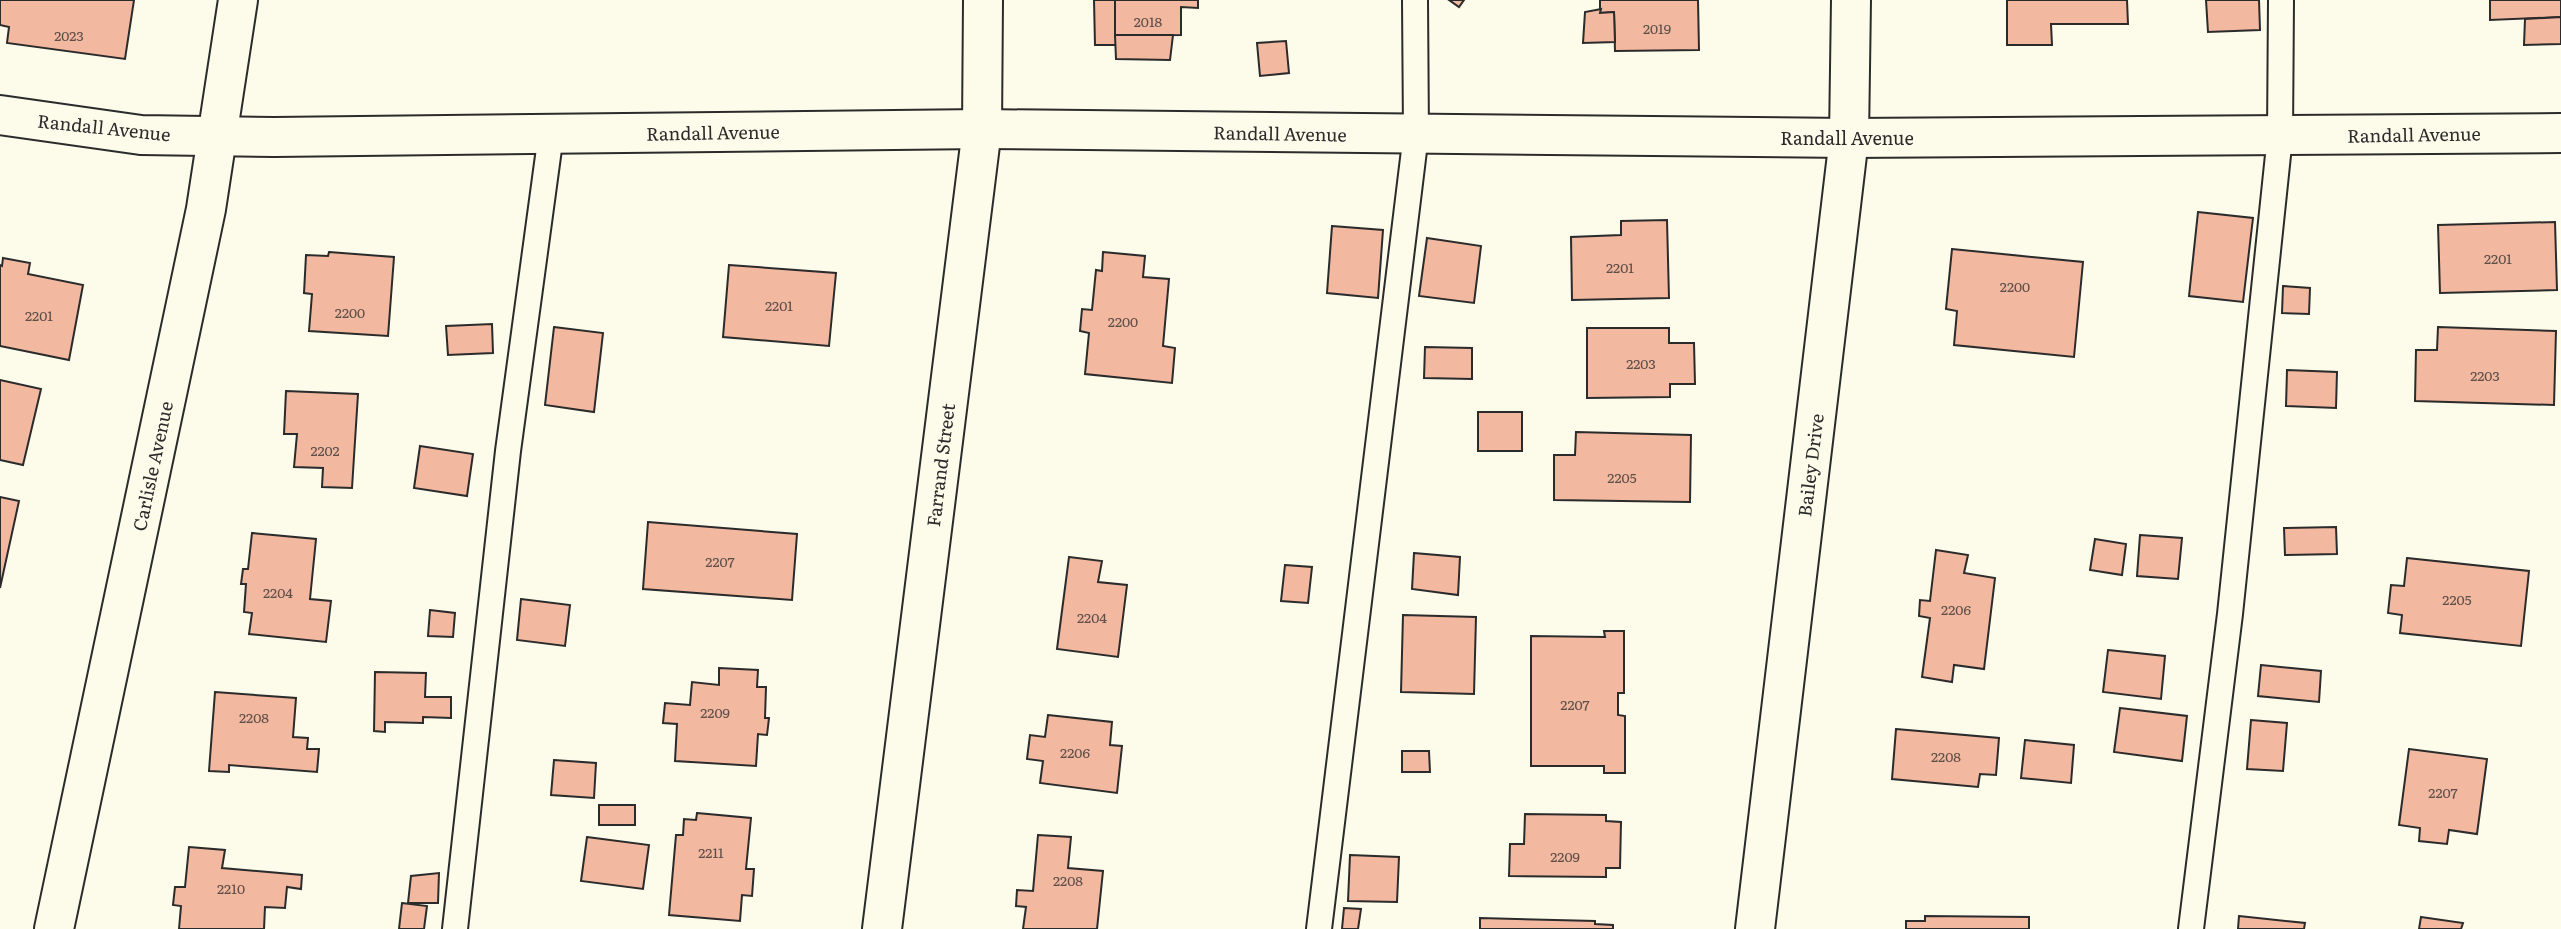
<svg xmlns="http://www.w3.org/2000/svg" width="2561" height="929" viewBox="0 0 2561 929" font-family="Literata,serif">
<style>
.building{fill:#f2b8a0;stroke:#2b2b2b;stroke-width:2}
.lines{fill:none;stroke-linecap:round;stroke-linejoin:round}
.service-casing{stroke:#2b2b2b;stroke-width:28}
.minor-casing{stroke:#2b2b2b;stroke-width:42}
.tertiary-casing{stroke:#2b2b2b;stroke-width:42}
.service{stroke:#fdfbea;stroke-width:24}
.minor{stroke:#fdfbea;stroke-width:38}
.tertiary{stroke:#fdfbea;stroke-width:38}
.labels{text-anchor:middle;dominant-baseline:central;stroke-width:5;stroke-linejoin:round;paint-order:stroke}
.number-label{font-size:14px;fill:#5d4e48}
.street-label{font-size:18px;fill:#2b2b2b;stroke:#fdfbea}
</style>
<rect width="100%" height="100%" fill="#fdfbea"/>
<!-- building -->
<g class="building">
<path d="M0,0H134L125,59L7,43L9,27L0,25Z"/>
<path d="M1094,0H1115L1116,45H1095Z"/>
<path d="M1115,0H1198V8L1181,7V35L1115,36Z"/>
<path d="M1449,0H1464L1459,7Z"/>
<path d="M1600,0H1698L1699,50L1615,51L1614,12L1600,13Z"/>
<path d="M2007,0H2127L2128,24H2051L2052,45H2007Z"/>
<path d="M2206,0H2259L2260,30L2208,32Z"/>
<path d="M2490,0H2561V17L2490,20Z"/>
<path d="M1601,9L1600,13L1614,12L1615,42L1583,43L1585,12Z"/>
<path d="M2561,17V44L2524,45L2525,19Z"/>
<path d="M1115,35H1173L1170,60L1116,59Z"/>
<path d="M1286,41L1289,73L1260,76L1257,43Z"/>
<path d="M2198,212L2253,218L2243,302L2189,296Z"/>
<path d="M1667,220L1669,298L1572,300L1571,237L1621,235V221Z"/>
<path d="M2555,222L2557,290L2440,293L2438,225Z"/>
<path d="M1332,226L1383,230L1378,298L1327,293Z"/>
<path d="M1427,238L1481,246L1474,303L1419,296Z"/>
<path d="M1952,249L2083,262L2074,357L1954,345L1957,311L1946,309Z"/>
<path d="M329,252L394,257L388,336L309,331L312,294L304,293L306,255L328,256Z"/>
<path d="M1103,252L1145,256L1143,277L1169,279L1163,346L1175,348L1172,383L1085,374L1089,333L1080,331L1082,309L1092,310L1096,270L1102,271Z"/>
<path d="M3,258L30,263L28,274L83,285L69,360L0,346V265L2,266Z"/>
<path d="M729,265L836,273L829,346L723,337Z"/>
<path d="M2283,286L2310,288L2309,314L2282,313Z"/>
<path d="M492,324L493,353L448,355L446,326Z"/>
<path d="M554,327L603,333L594,412L545,405Z"/>
<path d="M2438,327L2556,331L2554,405L2415,401L2416,350H2437Z"/>
<path d="M1587,328H1669V343H1694L1695,384H1670V397L1587,398Z"/>
<path d="M1425,347L1472,348V379L1424,378Z"/>
<path d="M2287,370L2337,372L2336,408L2286,406Z"/>
<path d="M0,380L41,389L23,465L0,460Z"/>
<path d="M286,391L358,394L352,488L322,487L323,468L294,467L297,434H284Z"/>
<rect x="1478" y="412" width="44" height="39"/>
<path d="M1576,432L1691,435L1690,502L1554,500V455H1575Z"/>
<path d="M420,446L473,454L467,496L414,488Z"/>
<path d="M0,497L19,501L0,588Z"/>
<path d="M648,522L797,534L792,600L643,589Z"/>
<path d="M2336,527L2337,554L2285,555L2284,528Z"/>
<path d="M252,533L316,539L310,599L331,601L326,642L249,634L252,613L244,612L246,584H241L243,569H248Z"/>
<path d="M2140,535L2182,538L2178,579L2137,576Z"/>
<path d="M2095,539L2126,544L2122,575L2090,570Z"/>
<path d="M1936,550L1968,555L1964,573L1995,578L1984,669L1954,665L1952,682L1922,677L1930,618L1919,616L1920,600L1930,601Z"/>
<path d="M1414,553L1460,557L1458,595L1412,589Z"/>
<path d="M1069,557L1102,561L1098,582L1127,585L1118,657L1057,649Z"/>
<path d="M2407,558L2529,571L2521,646L2400,633L2402,615L2388,613L2391,585L2404,586Z"/>
<path d="M1285,565L1312,567L1308,603L1281,601Z"/>
<path d="M521,599L570,605L565,646L517,640Z"/>
<path d="M430,610L455,613L453,637L428,636Z"/>
<path d="M1403,615L1476,617L1474,694L1401,692Z"/>
<path d="M1604,631H1624V693H1618V715L1625,716V773H1604V766H1531V636L1605,637Z"/>
<path d="M2108,650L2165,656L2161,699L2103,692Z"/>
<path d="M2261,665L2321,671L2319,702L2258,696Z"/>
<path d="M719,668L758,670L757,687H766L765,718H769L767,735L758,734L756,766L675,761L677,724L663,723L665,703L690,705L692,682L719,685Z"/>
<path d="M375,672L426,673L425,697H451V718L423,717V723L385,722V732L374,731Z"/>
<path d="M215,692L296,698L293,737L308,738L307,749H319L317,772L229,765V772L209,771Z"/>
<path d="M2120,708L2187,716L2182,761L2114,752Z"/>
<path d="M1048,715L1112,722L1110,745L1122,746L1117,793L1040,783L1043,761L1027,759L1030,735L1045,737Z"/>
<path d="M2251,720L2287,723L2283,771L2247,769Z"/>
<path d="M1896,729L1999,738L1996,775L1980,774L1978,787L1892,779Z"/>
<path d="M2025,740L2074,745L2071,783L2021,778Z"/>
<path d="M2409,749L2487,759L2477,834L2449,830L2447,844L2419,841L2420,828L2399,825Z"/>
<path d="M1402,751H1429L1430,772H1402Z"/>
<path d="M554,760L596,763L594,798L551,795Z"/>
<rect x="599" y="805" width="36" height="20"/>
<path d="M697,813L751,818L746,869H754L752,896L742,895L740,921L669,915L676,835H683L684,819L696,820Z"/>
<path d="M1525,814L1606,815V821L1621,822L1620,868H1606V877L1509,876L1510,844H1524Z"/>
<path d="M1038,835L1071,837L1068,868L1103,871L1097,929H1023L1026,907L1016,906L1017,890L1033,891Z"/>
<path d="M587,837L649,845L643,889L581,881Z"/>
<path d="M189,847L225,850L222,868L302,875L301,889L287,887L285,908L265,907L264,929H179L181,906L173,905L175,887H185Z"/>
<path d="M1350,855L1399,857L1397,902L1348,901Z"/>
<path d="M439,873L438,903H408L411,876Z"/>
<path d="M402,903L427,906L424,929H399Z"/>
<path d="M1344,908L1361,909L1358,929H1342Z"/>
<path d="M1925,916L2029,917V929H1906V921H1925Z"/>
<path d="M2239,916L2305,923L2304,929H2238Z"/>
<path d="M2421,917L2463,923L2461,929H2419Z"/>
<path d="M1480,918L1595,921V924L1613,925V929H1480Z"/>
</g>
<g class="lines">
<!-- service casing -->
<g class="service-casing">
<g id="service">
<path d="M455,929L508,451L551,134"/>
<path d="M1319,929L1416,134L1415,0"/>
<path d="M2191,929L2230,614L2280,136L2281,0"/>
</g>
</g>
<!-- minor casing -->
<g class="minor-casing">
<g id="minor">
<path d="M0,115L141,135L274,137L982,129L1849,138L2561,133"/>
<path d="M882,929L982,129L983,0"/>
<path d="M1755,929L1849,138L1851,0"/>
</g>
</g>
<!-- tertiary casing -->
<g class="tertiary-casing">
<path id="tertiary" d="M54,929L206,209L238,0"/>
</g>
<!-- service -->
<use href="#service" class="service"/>
<!-- minor -->
<use href="#minor" class="minor"/>
<!-- tertiary -->
<use href="#tertiary" class="tertiary"/>
</g>
<g class="labels">
<!-- number labels -->
<g class="number-label">
<text x="1148" y="21">2018</text>
<text x="1657" y="28">2019</text>
<text x="69" y="35">2023</text>
<text x="2498" y="258">2201</text>
<text x="1620" y="267">2201</text>
<text x="2015" y="286">2200</text>
<text x="779" y="305">2201</text>
<text x="350" y="312">2200</text>
<text x="39" y="315">2201</text>
<text x="1123" y="321">2200</text>
<text x="1641" y="363">2203</text>
<text x="2485" y="375">2203</text>
<text x="325" y="450">2202</text>
<text x="1622" y="477">2205</text>
<text x="720" y="561">2207</text>
<text x="278" y="592">2204</text>
<text x="2457" y="599">2205</text>
<text x="1956" y="609">2206</text>
<text x="1092" y="617">2204</text>
<text x="1575" y="704">2207</text>
<text x="715" y="712">2209</text>
<text x="254" y="717">2208</text>
<text x="1075" y="752">2206</text>
<text x="1946" y="756">2208</text>
<text x="2443" y="792">2207</text>
<text x="711" y="852">2211</text>
<text x="1565" y="856">2209</text>
<text x="1068" y="880">2208</text>
<text x="231" y="888">2210</text>
</g>
<!-- street labels -->
<g class="street-label">
<text transform="translate(104 127) rotate(6)">Randall Avenue</text>
<text transform="translate(713 132) rotate(-1)">Randall Avenue</text>
<text transform="translate(1280 133) rotate(1)">Randall Avenue</text>
<text transform="translate(2414 134) rotate(-1)">Randall Avenue</text>
<text x="1847" y="137">Randall Avenue</text>
<text transform="translate(940 465) rotate(-83)">Farrand Street</text>
<text transform="translate(1810 465) rotate(-83)">Bailey Drive</text>
<text transform="translate(152 466) rotate(-78)">Carlisle Avenue</text>
</g>
</g>
</svg>
